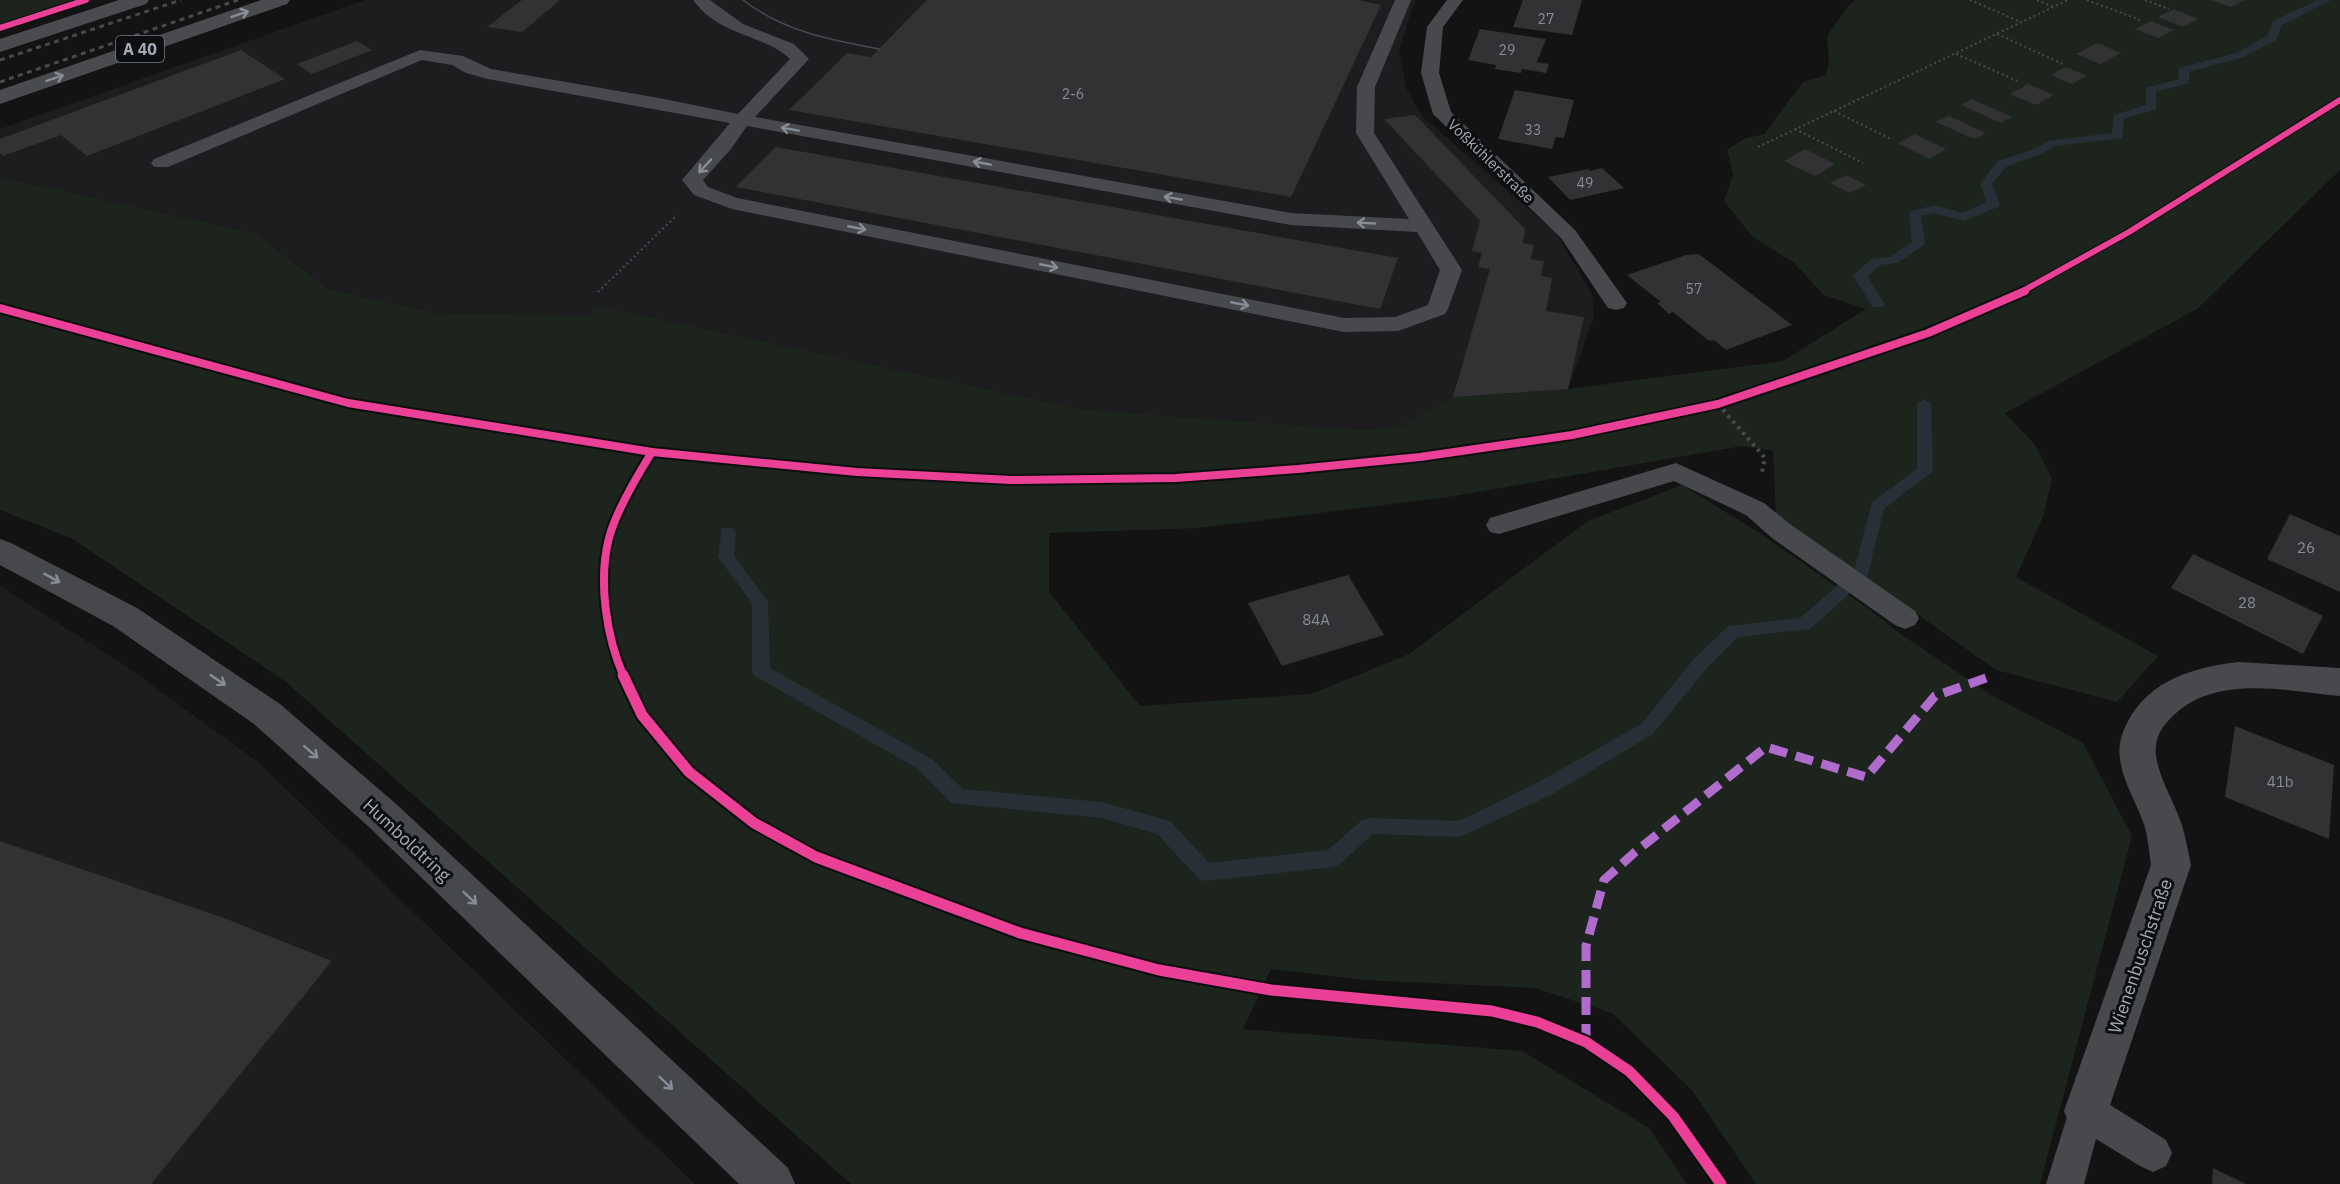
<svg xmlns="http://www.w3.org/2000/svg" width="2340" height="1184" viewBox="0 0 2340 1184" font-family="'IBM Plex Sans',sans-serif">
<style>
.built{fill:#1d1d1f}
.green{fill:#1d241d}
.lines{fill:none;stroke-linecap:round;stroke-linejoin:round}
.stream{fill:#263036;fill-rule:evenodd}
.building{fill:#323234}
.path-far1{stroke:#494a4e;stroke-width:2;stroke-dasharray:2 3;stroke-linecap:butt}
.path{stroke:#494a4e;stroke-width:4;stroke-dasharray:3 4.5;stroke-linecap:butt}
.lane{fill:#47494c;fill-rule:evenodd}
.street{fill:#47494c;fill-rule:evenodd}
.secondary{fill:#46484b;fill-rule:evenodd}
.highway{fill:#4a4b4e;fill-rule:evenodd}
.tram{stroke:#48494c;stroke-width:1.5}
.rail{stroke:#48494c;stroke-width:3;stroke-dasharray:5 4.5;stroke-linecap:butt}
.quiet{stroke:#b06ccc;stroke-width:9;stroke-dasharray:18 9;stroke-linecap:butt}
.cycleway-far2-casing{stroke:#0d0e0f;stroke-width:8}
.cycleway-far1-casing{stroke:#0d0e0f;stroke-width:12}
.cycleway-casing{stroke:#0d0e0f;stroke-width:15}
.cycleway-far2{stroke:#ea4096;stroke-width:6}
.cycleway-far1{stroke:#ea4096;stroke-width:8}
.cycleway{stroke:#ea4096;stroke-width:11}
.oneway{stroke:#888e97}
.oneway2{stroke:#878e96}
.oneway3{stroke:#878d96}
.labels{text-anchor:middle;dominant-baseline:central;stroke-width:6;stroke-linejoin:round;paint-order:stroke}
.far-number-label{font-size:14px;fill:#878d96}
.far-street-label{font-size:15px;fill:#a3abb6;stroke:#0d0e0f}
.number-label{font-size:15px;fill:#878d96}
.shield{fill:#0d0e0f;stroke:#767c84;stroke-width:1.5}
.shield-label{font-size:16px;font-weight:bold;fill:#a3abb6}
.street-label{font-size:18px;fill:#a3abb6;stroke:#0d0e0f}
</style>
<rect width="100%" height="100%" fill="#131313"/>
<!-- built -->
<g class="built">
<path d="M365,0H1415L1399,50L1406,88L1422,116L1556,233L1592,294L1594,316L1568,389L1453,397L1403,426L1359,430L1081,409L594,305L590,315L436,313L329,289L255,233L0,177V129Z"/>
<path d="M0,586L124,665L259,763L695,1184H0Z"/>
</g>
<!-- green -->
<g class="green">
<path d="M0,0H75L0,25Z"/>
<path d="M1856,0H2340V170L2197,309L2005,413L2035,445L2052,479L2043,517L2016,577L2158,656L2117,702L1996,670L1776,514L1773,451L1742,446L1448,497L1199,528L1049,533V592L1140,706L1311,694L1409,654L1588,521L1682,485L1761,534L1870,610L1902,635L1993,696L2083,743L2132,836L2040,1184H1756L1692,1090L1612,1013L1535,988L1364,980L1271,969L1243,1029L1522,1051L1649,1128L1687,1184H851L286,682L73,539L0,510V177L255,233L329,289L436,313L590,315L594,305L1081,409L1360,430L1402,426L1453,397L1568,389L1783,361L1866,309L1824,295L1794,263L1752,236L1724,201L1733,175L1727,150L1744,139L1764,134L1803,82L1826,75L1829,62L1827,36L1849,5Z"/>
</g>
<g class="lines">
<!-- stream -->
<g class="stream">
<path d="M2318,0H2331L2282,25L2276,40L2244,57L2189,72V83L2156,92V109L2124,119L2122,138L2055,146L2043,153L2006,167L1992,184L2000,204L1998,207L1964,221L1935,213L1921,216L1925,243L1923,246L1897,263L1880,265L1867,277L1885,304L1883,307H1873L1853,276L1871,259L1889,257L1912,242L1909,214L1911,211L1935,205L1963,213L1987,202L1980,184L1998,161L2035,149L2048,141L2112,133L2114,115L2146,105V88L2179,79V68L2236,53L2267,36L2273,21Z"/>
<path d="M1924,399L1931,404L1933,471L1884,509L1867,578L1810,629L1738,637L1706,669L1653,734L1551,795L1460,837L1373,834L1340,864L1333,867L1205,881L1198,878L1157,834L1102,818L951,803L918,769L755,676L752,671V603L718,557L722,528H734L736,532L734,556L768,602L770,668L932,759L963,789L1102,802L1163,819L1170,821L1209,863L1328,850L1362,820L1369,818L1459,821L1537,783L1641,724L1694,659L1728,626L1800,618L1854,571L1872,502L1917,469V404Z"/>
</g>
</g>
<!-- building -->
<g class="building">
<path d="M522,0H560L522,32L487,27Z"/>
<path d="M927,0H1358L1381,5L1291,197L789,110L847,53L871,57Z"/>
<path d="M1523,0H1582L1572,35L1513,27Z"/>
<path d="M2211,0H2245L2231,7Z"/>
<path d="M2174,9L2198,19L2183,27L2158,17Z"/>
<path d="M2151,21L2174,30L2158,38L2135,29Z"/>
<path d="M1480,29L1546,39L1537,62L1549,64L1546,73L1522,69L1521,73L1495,69L1496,65L1468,60Z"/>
<path d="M357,41L372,50L312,74L297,64Z"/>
<path d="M2097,43L2121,53L2100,64L2076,54Z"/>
<path d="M241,50L285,79L87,156L61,135L3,156L0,153V139Z"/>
<path d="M2065,67L2087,76L2072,84L2051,75Z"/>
<path d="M2028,84L2054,95L2036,105L2010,94Z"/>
<path d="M1515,90L1574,100L1564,138L1556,137L1552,149L1498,139Z"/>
<path d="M1972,99L2012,117L2001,123L1961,105Z"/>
<path d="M1415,115L1525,229L1523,243L1534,245L1531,259L1544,261L1541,276L1552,278L1546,311L1584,317L1568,389L1453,397L1490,269L1478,267L1482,253L1472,251L1480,221L1384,119Z"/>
<path d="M1949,116L1986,133L1974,139L1936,122Z"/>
<path d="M1915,134L1946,149L1929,159L1898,143Z"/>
<path d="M776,147L1398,258L1380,309L736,187Z"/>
<path d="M1805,149L1835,164L1815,176L1784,161Z"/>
<path d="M1602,168L1624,188L1570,200L1548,177L1588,169L1590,171Z"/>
<path d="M1846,175L1866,185L1850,193L1830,183Z"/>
<path d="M1699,254L1792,325L1726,350L1714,340L1709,341L1673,312L1669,314L1657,303L1661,302L1627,275L1686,255Z"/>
<path d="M2290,514L2340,536V592L2267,559Z"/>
<path d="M2193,554L2323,616L2303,654L2171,588Z"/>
<path d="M1348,575L1384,635L1282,666L1248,603Z"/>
<path d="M2235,726L2334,765L2329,839L2225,797Z"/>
<path d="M0,841L224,918L332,961L151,1184H0Z"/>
<path d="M2213,1168L2246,1184H2212Z"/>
</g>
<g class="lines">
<!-- path-far1 -->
<g class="path-far1">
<path d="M1970,0L2021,22"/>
<path d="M2037,0L2053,7"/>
<path d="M2087,0L2140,20"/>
<path d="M2145,0L2169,9"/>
<path d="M1997,34L2063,64"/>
<path d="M1956,54L2020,82"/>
<path d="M1834,111L1891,139"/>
<path d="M1795,129L1863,163"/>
<path d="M1758,147L2068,0"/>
<path d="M598,292L677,215"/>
</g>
<!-- path -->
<path class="path" d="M1718,404L1765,458L1762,472"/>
<!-- lane -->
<g class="lane">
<path d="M693,0H710L743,24L794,44L809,59L755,117L1291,213L1409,219L1356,133L1357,87L1395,0H1411L1375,87L1374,133L1462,270L1448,309L1445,314L1398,331L1344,332L732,209L694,195L682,180L730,123L488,79L466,73L452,65L422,60L168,167H154L151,163L154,159L420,50L463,56L491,69L659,98L738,114L790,59C762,33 720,37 693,0ZM747,126L1291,225L1417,232L1440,270L1428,305L1395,317L1344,318L737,198L708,187L703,180L731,149Z"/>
<path d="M1447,0H1463L1443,27L1439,73L1451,112L1575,230L1627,303L1624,308L1616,310L1608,308L1561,238L1433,114L1421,73L1427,27Z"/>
<path d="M1676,463L1764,503L1790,524L1915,611L1919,618L1915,625L1905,629L1895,625L1772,538L1746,515L1674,481L1499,534L1490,532L1486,525L1490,518Z"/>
<path d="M2086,1093L2099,1098L2166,1140L2172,1153L2166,1166L2153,1172L2140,1166L2096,1139L2084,1184H2046L2073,1098Z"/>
</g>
<!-- street -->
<path class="street" d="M2239,662L2340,668V696C2286,691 2216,674 2173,716C2161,727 2154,739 2156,756C2160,781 2174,801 2182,825C2186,838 2188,852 2191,865L2108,1111L2102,1127L2086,1133L2070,1127L2064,1111L2151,865C2149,851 2148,837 2144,824C2136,802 2123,782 2120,759C2118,746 2121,735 2127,723C2149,680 2194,667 2239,662Z"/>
<!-- secondary -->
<path class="secondary" d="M0,539L11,543L137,608L280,704L395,803L788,1168L795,1184H739L369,827L254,724L113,626L0,565Z"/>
<!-- highway -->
<g class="highway">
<path d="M119,0H149L146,4L0,52V39Z"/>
<path d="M261,0H290L287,4L0,104V90Z"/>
</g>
<!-- tram -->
<path class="tram" d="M743,0C783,31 830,40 879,49"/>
<!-- rail -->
<g class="rail">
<path d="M0,60L181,0"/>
<path d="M0,82L238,0"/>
</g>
<!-- quiet -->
<path class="quiet" d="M1586,1042V946L1604,880L1634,853L1766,747L1866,777L1935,696L1989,677"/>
<!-- cycleway-far2 casing -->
<g class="cycleway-far2-casing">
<g id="cycleway-far2">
<path d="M0,28L86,0"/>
<path d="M2021,292L2129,232L2340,100"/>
</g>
</g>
<!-- cycleway-far1 casing -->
<g class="cycleway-far1-casing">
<g id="cycleway-far1">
<path d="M0,308L348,403L652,452L857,472L1011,480L1176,478L1298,469L1420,457L1572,435L1718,404L1928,333L2025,291"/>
<path d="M624,677C606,637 598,580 609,538C616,511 637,476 652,452"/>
</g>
</g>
<!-- cycleway casing -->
<g class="cycleway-casing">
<path id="cycleway" d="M623,675L642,715L689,772L754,823L816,857L1020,933L1159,970L1271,990L1492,1011L1537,1022L1586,1042L1629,1071L1673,1116L1721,1184"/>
</g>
<!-- cycleway-far2 -->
<use href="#cycleway-far2" class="cycleway-far2"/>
<!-- cycleway-far1 -->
<use href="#cycleway-far1" class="cycleway-far1"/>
<!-- cycleway -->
<use href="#cycleway" class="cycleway"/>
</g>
<!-- one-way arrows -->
<defs><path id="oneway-shaft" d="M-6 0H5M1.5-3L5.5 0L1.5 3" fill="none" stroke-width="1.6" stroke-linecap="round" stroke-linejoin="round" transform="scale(1.5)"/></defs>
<g class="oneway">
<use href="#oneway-shaft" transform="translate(240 14) rotate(-19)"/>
<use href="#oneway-shaft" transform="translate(55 78) rotate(-19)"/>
</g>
<g class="oneway2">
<use href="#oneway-shaft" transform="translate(790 129) rotate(-170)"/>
<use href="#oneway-shaft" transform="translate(982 163) rotate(-170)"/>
<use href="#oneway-shaft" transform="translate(705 166) rotate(133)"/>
<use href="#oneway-shaft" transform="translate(1173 198) rotate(-170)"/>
<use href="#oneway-shaft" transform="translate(1366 223) rotate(-177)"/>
<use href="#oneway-shaft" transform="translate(857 228) rotate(11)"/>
<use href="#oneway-shaft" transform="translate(1049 266) rotate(11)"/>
<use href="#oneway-shaft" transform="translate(1240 304) rotate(11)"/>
</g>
<g class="oneway3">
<use href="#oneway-shaft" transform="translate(52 578) rotate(29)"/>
<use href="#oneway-shaft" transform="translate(218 680) rotate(34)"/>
<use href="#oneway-shaft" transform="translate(311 752) rotate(41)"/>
<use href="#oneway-shaft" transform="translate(470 898) rotate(43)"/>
<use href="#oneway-shaft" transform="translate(666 1083) rotate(44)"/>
</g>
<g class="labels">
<!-- far-number labels -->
<g class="far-number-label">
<text x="1546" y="19">27</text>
<text x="1507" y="50">29</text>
<text x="1073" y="94">2-6</text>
<text x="1533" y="130">33</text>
<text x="1585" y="183">49</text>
<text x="1694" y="289">57</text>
</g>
<!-- far-street labels -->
<g class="far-street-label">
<text transform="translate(1491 161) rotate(44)">Voßkühlerstraße</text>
</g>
<!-- number labels -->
<g class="number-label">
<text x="2306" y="547">26</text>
<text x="2247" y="602">28</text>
<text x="1316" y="619">84A</text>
<text x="2280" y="781">41b</text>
</g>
<!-- shield labels -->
<rect class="shield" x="116" y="36" width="48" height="26" rx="4.5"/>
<g class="shield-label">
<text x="140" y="49">A 40</text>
</g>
<!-- street labels -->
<g class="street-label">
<text transform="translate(407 840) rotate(43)">Humboldtring</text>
<text transform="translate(2140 956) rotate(-71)">Wienenbuschstraße</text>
</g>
</g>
</svg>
